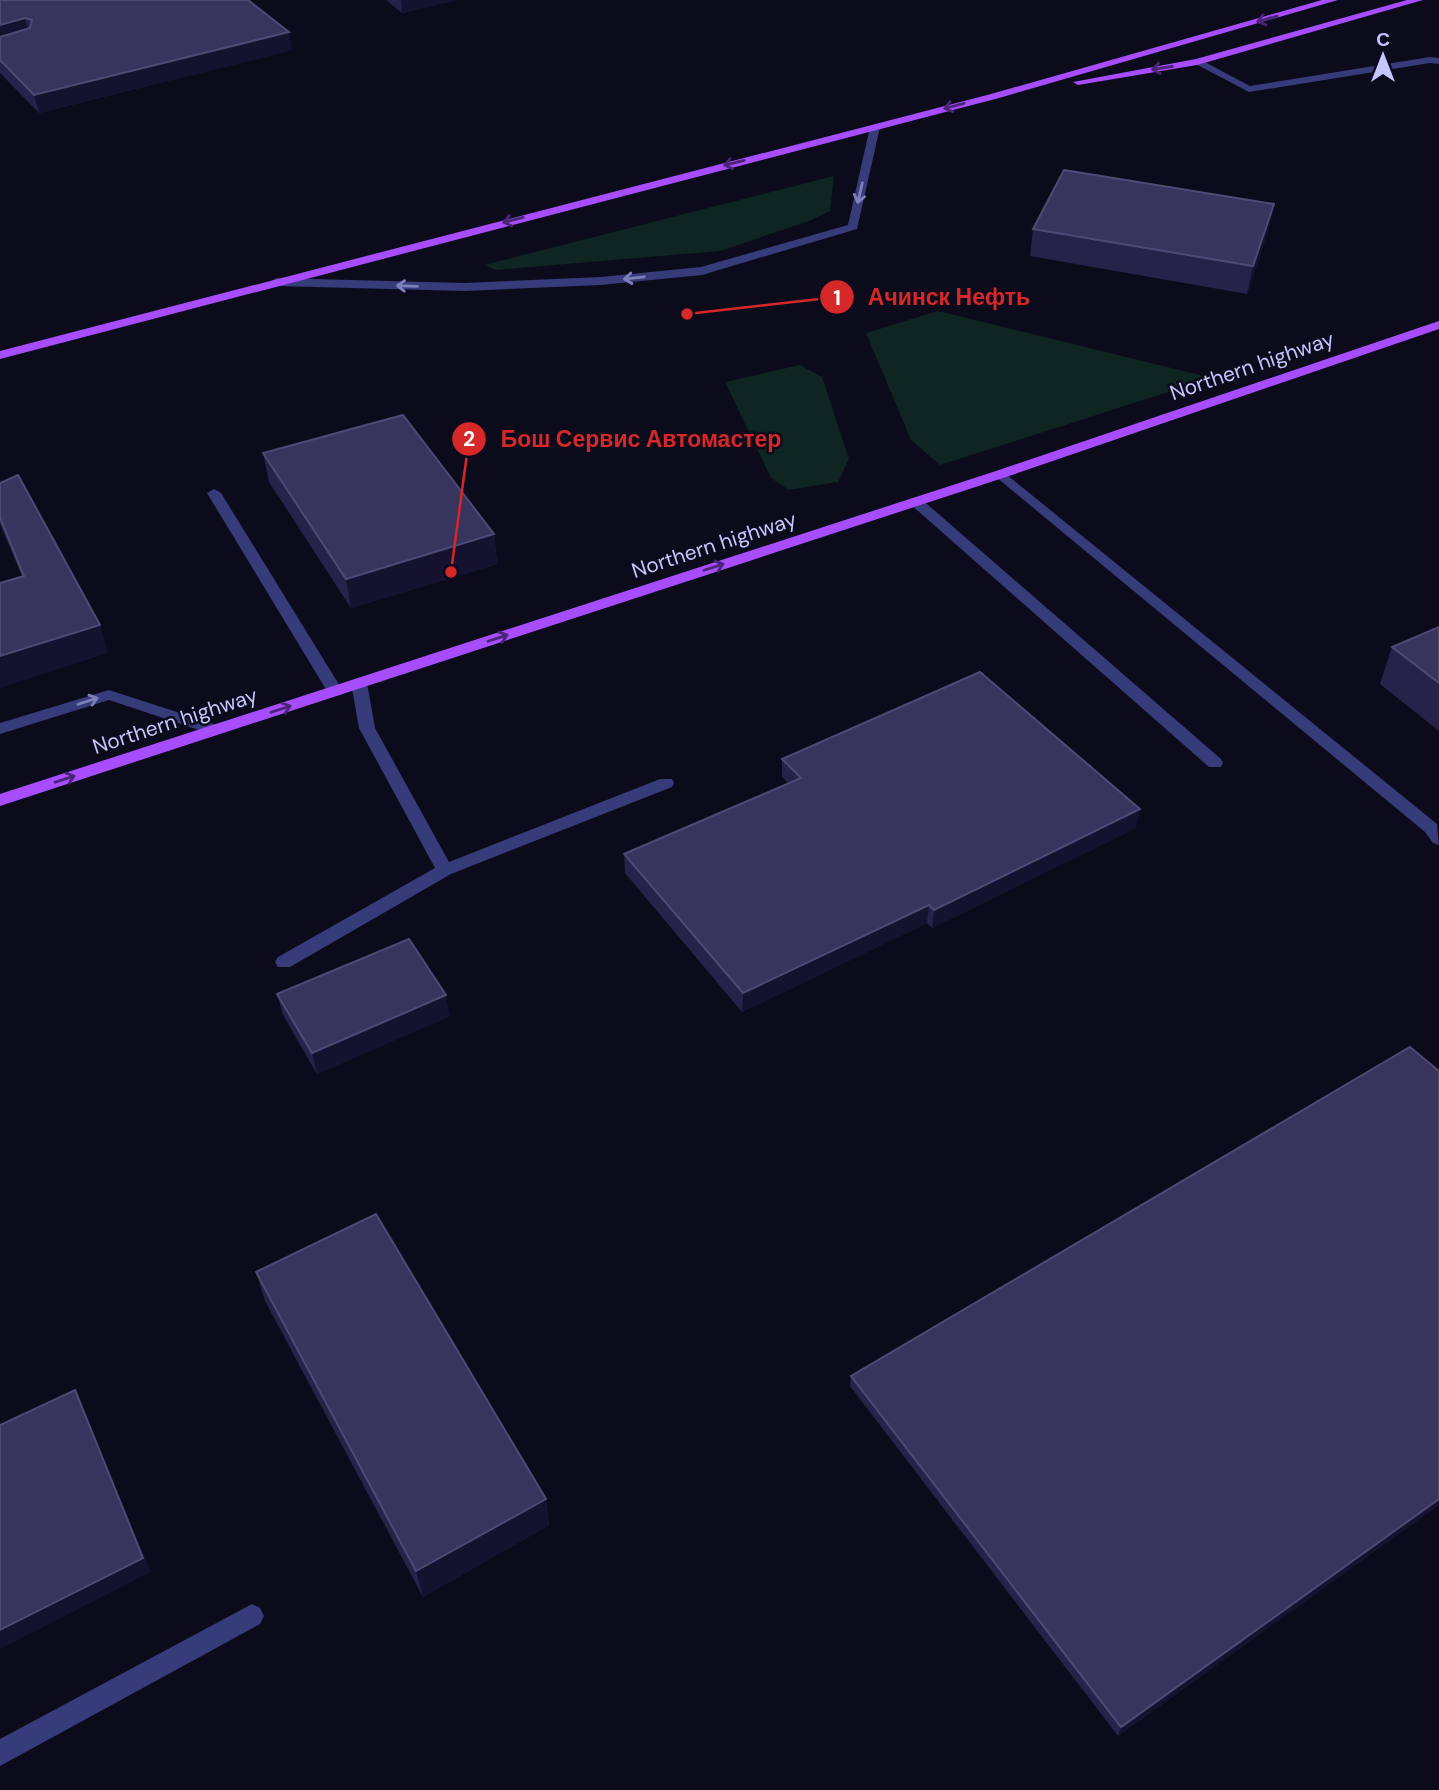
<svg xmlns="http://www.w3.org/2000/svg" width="1439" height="1790" viewBox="0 0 1439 1790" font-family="'DM Sans',sans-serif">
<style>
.green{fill:#0e2521}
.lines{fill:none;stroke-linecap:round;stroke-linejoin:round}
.service{fill:#363b7a;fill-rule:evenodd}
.primary{fill:#a74dfe;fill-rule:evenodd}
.wall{fill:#26234a}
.shaded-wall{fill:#14122f}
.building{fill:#37355d;stroke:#4d4b76;stroke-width:2}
.oneway{stroke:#4a2576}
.oneway2{stroke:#7e80bc}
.labels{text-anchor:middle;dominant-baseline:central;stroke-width:5;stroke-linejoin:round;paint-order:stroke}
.street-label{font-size:21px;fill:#c5c5ff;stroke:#0c0b1b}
.leader{fill:none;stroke:#d62828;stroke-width:2.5}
.callout-dot{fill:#d62828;stroke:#0c0b1b;stroke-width:2.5}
.mark-label{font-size:21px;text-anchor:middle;font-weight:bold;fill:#fff}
.callout-label{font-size:23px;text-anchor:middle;font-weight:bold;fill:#d62828;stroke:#0c0b1b;stroke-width:5;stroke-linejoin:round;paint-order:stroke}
</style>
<rect width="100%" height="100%" fill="#0c0b1b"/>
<!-- green -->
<g class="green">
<path d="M834,176L830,211L809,221L720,251L496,270L484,265Z"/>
<path d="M938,311L1212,378L940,465L911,440L866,333Z"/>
<path d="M800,365L822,377L849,459L838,482L789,490L771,478L725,382Z"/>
</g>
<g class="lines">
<!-- service -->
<g class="service">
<path d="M1430,57L1439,58V64L1430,63L1249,92L1192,62L1201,60L1250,86Z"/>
<path d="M875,124L880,127L857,229L702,275L601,285L465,291L276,286L270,282L276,278L465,283L601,277L701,267L848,225L870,127Z"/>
<path d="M1001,470L1437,824L1439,845L1433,843L1425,832L996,477V471Z"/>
<path d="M214,489L221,493L343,691L341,695L335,696L327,691L207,493Z"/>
<path d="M915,497L920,498L1221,759L1223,763L1221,767H1209L910,504L908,501Z"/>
<path d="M359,678L367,683L375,728L449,862L660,779H672L674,783L672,787L451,874L290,967H278L275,962L278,957L435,868L359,728L351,683Z"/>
<path d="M109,690L220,726L222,730L214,735L109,700L0,734V723Z"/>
<path d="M252,1604L260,1608L264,1616L260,1624L0,1766V1739Z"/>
</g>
<!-- primary -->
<g class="primary">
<path d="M1322,0H1338L999,98L0,359V351L991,94Z"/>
<path d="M1407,0H1423L1197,65L1078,85L1073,82L1196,59Z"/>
<path d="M1439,321V329L1006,477L0,806V794L996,471Z"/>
</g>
</g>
<!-- wall -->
<g class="wall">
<path d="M0,0L292,50L39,113L0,73Z"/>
<path d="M386,0H457L402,13Z"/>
<path d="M1274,204L1268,231L1247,294L1030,256L1033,229Z"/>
<path d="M263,453L494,534L497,564L351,608L269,482Z"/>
<path d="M0,483L108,653L22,576L0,524Z"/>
<path d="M1439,627V731L1380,684L1392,647Z"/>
<path d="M782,759L1136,828L932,928L927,923L742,1012L625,873L624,854L788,783L782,777Z"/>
<path d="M277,994L450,1016L317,1074L283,1015Z"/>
<path d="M1439,1071V1505L1118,1736L850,1386L851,1376Z"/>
<path d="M256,1272L546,1499L549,1525L423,1597L265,1301Z"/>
</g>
<!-- shaded-wall -->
<g class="shaded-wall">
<path d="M401,0H457L402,13Z"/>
<path d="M25,18L29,35L0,44V25Z"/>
<path d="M289,32L292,50L39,113L34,95Z"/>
<path d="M1274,204L1268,231L1247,294L1253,266Z"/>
<path d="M494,534L497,564L351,608L346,579Z"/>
<path d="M100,625L108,653L0,688V656Z"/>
<path d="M1140,809L1136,828L932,928L934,910Z"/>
<path d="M929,905L927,923L742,1012L743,993Z"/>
<path d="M446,995L450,1016L317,1074L312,1053Z"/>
<path d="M75,1390L151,1572L0,1649V1630Z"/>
<path d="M546,1499L549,1525L423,1597L416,1571Z"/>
<path d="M1439,1499V1505L1118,1736L1121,1727Z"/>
</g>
<!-- building -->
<g class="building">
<path d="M0,0H248L289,32L34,95L0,60V37L30,28L32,20L25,18L0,25Z"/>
<path d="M1064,170L1274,204L1253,266L1033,229Z"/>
<path d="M403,415L494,534L346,579L263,453Z"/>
<path d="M18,475L100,625L0,656V583L24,576L0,518V483Z"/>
<path d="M1439,627V683L1392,647Z"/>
<path d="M980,672L1140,809L934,910L929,905L743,993L624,854L801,778L782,759Z"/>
<path d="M409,939L446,995L312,1053L277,994Z"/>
<path d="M1410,1047L1439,1071V1499L1121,1727L851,1376Z"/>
<path d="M376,1214L546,1499L416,1571L256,1272Z"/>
<path d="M75,1390L143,1558L0,1630V1425Z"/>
</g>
<!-- one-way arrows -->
<defs><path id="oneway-shaft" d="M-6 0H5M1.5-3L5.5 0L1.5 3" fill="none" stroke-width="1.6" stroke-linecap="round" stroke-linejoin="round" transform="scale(1.75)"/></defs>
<g class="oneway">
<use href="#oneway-shaft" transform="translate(1267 19) rotate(164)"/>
<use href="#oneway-shaft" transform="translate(1162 68) rotate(171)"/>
<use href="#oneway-shaft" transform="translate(954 106) rotate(165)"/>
<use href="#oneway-shaft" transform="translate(734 163) rotate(166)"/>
<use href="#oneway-shaft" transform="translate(513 220) rotate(166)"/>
<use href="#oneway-shaft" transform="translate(714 567) rotate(-18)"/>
<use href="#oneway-shaft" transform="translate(498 638) rotate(-18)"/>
<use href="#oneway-shaft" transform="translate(281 709) rotate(-18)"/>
<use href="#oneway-shaft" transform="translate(65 779) rotate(-18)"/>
</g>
<g class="oneway2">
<use href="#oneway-shaft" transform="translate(860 193) rotate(103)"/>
<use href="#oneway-shaft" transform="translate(634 278) rotate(174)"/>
<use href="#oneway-shaft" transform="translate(407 286) rotate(-178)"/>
<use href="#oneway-shaft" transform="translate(88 701) rotate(-18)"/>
</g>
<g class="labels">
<!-- street labels -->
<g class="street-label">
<text transform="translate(1252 366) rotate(-19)">Northern highway</text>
<text transform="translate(714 545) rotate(-18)">Northern highway</text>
<text transform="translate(175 721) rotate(-18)">Northern highway</text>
</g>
</g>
<!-- callouts -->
<path class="leader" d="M687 314L837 297M451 572L469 439"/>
<g class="callout-dot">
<circle cx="687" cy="314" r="7"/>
<circle cx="451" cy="572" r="7"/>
<circle cx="837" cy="297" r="18"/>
<circle cx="469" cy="439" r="18"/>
</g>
<g class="mark-label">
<text x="837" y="305">1</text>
<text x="469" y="446">2</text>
</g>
<g class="callout-label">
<text x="949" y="305">Ачинск Нефть</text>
<text x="641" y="447">Бош Сервис Автомастер</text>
</g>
<!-- north arrow -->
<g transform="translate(1383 56)" stroke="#0c0b1b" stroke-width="5" paint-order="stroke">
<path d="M0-5L12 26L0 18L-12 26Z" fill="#c5c5ff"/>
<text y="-10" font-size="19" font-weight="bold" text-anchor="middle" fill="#c5c5ff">С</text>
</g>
</svg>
